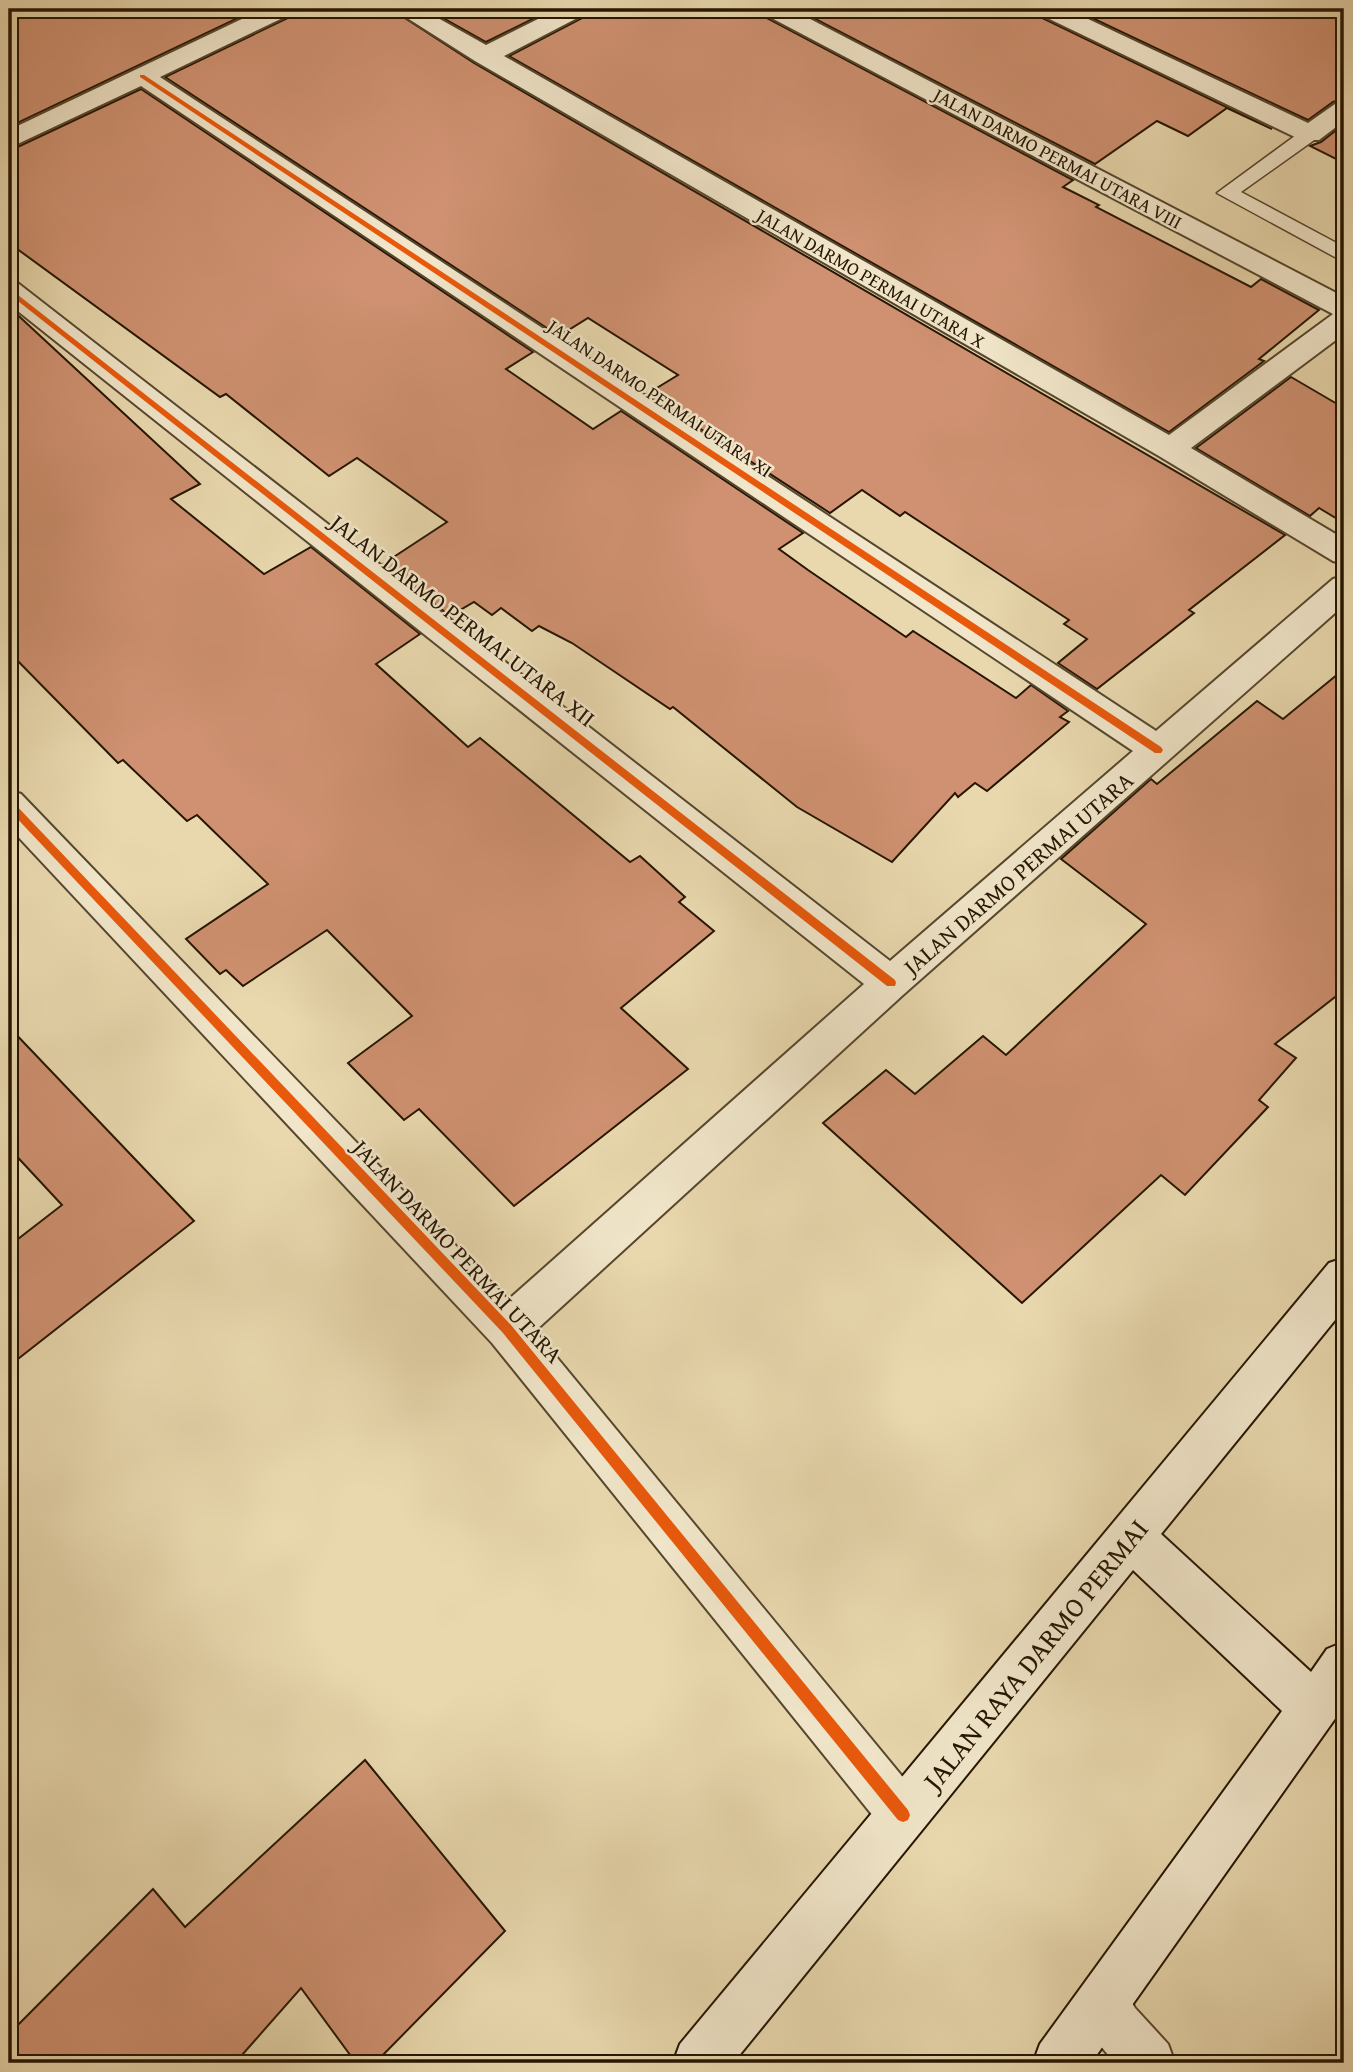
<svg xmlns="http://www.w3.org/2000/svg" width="1353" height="2072" viewBox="0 0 1353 2072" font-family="'Gentium Book Plus',serif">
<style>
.building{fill:#cf9171;stroke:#251502;stroke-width:2}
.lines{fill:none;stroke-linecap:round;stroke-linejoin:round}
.lane-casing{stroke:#56462d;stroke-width:3}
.street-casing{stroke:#56462d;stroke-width:4}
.secondary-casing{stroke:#251502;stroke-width:4}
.lane{fill:#f1e6ca;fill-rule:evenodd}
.street{fill:#f1e6ca;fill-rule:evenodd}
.secondary{fill:#f1e6ca;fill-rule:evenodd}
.cycleway-casing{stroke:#f1e6ca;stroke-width:5}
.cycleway{fill:#e8590c;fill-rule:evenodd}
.labels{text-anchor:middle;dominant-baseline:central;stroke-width:5;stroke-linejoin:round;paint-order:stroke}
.far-street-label{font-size:19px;fill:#251502;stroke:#f1e6ca}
.street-label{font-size:23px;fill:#251502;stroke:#f1e6ca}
.near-street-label{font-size:28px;fill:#251502;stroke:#f1e6ca}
</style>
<rect width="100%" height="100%" fill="#e9d8ae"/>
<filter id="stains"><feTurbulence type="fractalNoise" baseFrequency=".00286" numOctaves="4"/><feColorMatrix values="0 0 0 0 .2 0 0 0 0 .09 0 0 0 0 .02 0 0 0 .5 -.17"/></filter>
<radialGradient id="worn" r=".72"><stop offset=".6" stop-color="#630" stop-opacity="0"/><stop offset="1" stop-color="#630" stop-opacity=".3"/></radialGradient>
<!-- building -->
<g class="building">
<path d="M9,9H257L9,127Z"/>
<path d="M297,9H391L474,63L1285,535L1189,610L1194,613L1097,689L1058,663L1087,639L1064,624L1069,620L905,512L900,516L862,490L830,513L647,394L678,375L588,318L559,336L165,77L292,16Z"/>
<path d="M427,9H553L486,42Z"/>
<path d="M591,9H758L763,16L1073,180L1063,187L1099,205L1096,207L1251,287L1261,279L1319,310L1259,359L1264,361L1169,432L509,56L586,16Z"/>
<path d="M796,9H1033L1038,16L1272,129L1227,108L1188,136L1157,121L1095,164Z"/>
<path d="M1073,9H1344V99L1333,102L1308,120Z"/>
<path d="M141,89L533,352L506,369L593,429L621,411L803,533L779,549L808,570L906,637L913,631L1016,698L1031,685L1068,711L1060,717L1069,722L987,791L975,783L958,797L955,793L892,862L797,807L673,707L670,709L572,643L539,626L532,631L501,608L492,615L474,602L450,616L383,564L447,522L357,458L329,476L226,394L220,397L9,243V151Z"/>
<path d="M1344,124V163L1310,146L1321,142Z"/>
<path d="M9,307L200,484L171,499L264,574L311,547L420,634L376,664L468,747L480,738L630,862L640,856L685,897L679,902L714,931L621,1008L688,1069L514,1206L419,1109L404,1120L348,1063L412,1016L327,930L243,986L226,970L220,974L186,939L268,884L197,815L187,821L123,760L118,763L9,652Z"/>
<path d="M1291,377L1344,408V523L1319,508L1310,516L1196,448Z"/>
<path d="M1344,669V990L1275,1044L1296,1058L1259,1100L1268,1107L1185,1195L1161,1175L1022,1303L823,1123L886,1070L915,1094L983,1036L1006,1055L1146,924L1061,859L1151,779L1157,784L1257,701L1283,719Z"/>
<path d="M9,1027L194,1221L9,1366V1246L62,1205L9,1148Z"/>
<path d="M365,1760L505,1931L375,2063H356L301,1988L235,2063H9V2034L153,1889L185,1927Z"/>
</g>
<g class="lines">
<!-- lane casing -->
<g class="lane-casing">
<path id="lane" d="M1310,128L1320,134L1317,138L1241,192L1344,247V262L1217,193L1303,130Z"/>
</g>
<!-- street casing -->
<g class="street-casing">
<g id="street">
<path d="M263,9H294L291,14L160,77L1156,731L1333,579L1344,576V605L904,994L535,1331L920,1798L928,1815L920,1832L903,1840L886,1832L492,1343L9,827V790L21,794L508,1300L864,984L9,304V281L19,284L890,961L1133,751L141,86L9,148V130Z"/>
<path d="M393,9H422L486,45L558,9H588L585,14L504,56L1169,435L1333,314L764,14L761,9H791L1344,297V334L1191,448L1344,539V564L1333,561L1159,456L475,61Z"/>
<path d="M1036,9H1067L1308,123L1335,104L1344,101V121L1319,140H1301L1039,14Z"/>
<path d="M1103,1976L1121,1984L1135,2008L1168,2044L1175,2063H1115L1099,2044L1077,2002L1085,1984Z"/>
</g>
</g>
<!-- secondary casing -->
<g class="secondary-casing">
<path id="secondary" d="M1344,1258V1309L1161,1534L1311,1672L1327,1649L1344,1642V1706L1091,2063H1033L1040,2044L1282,1711L1133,1570L733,2063H673L680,2044L1329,1263Z"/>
</g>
<!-- lane -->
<use href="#lane" class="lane"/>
<!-- street -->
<use href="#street" class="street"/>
<!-- secondary -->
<use href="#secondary" class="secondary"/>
<!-- cycleway casing -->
<g class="cycleway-casing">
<g id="cycleway">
<path d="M140,75H144L1161,747L1163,750L1161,753H1155L140,77Z"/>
<path d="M9,288L895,980L896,983L895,986H887L9,294Z"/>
<path d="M9,800L12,801L511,1325L908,1810L910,1815L908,1820L903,1822L898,1820L503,1333L9,810Z"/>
</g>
</g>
<!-- cycleway -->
<use href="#cycleway" class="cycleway"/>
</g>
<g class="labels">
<!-- far-street labels -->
<g class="far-street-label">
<text transform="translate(1058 158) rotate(28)">JALAN DARMO PERMAI UTARA VIII</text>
<text transform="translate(871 278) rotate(30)">JALAN DARMO PERMAI UTARA X</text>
<text transform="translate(660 398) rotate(34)">JALAN DARMO PERMAI UTARA XI</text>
</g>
<!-- street labels -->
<g class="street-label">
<text transform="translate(463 620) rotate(38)">JALAN DARMO PERMAI UTARA XII</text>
<text transform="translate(1018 873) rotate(-41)">JALAN DARMO PERMAI UTARA</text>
<text transform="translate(458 1251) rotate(47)">JALAN DARMO PERMAI UTARA</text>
</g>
<!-- near-street labels -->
<g class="near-street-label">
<text transform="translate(1035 1654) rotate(-51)">JALAN RAYA DARMO PERMAI</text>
</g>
</g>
<!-- margin -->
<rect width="1353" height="2072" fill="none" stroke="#e9d8ae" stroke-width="35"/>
<rect x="10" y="10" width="1332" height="2051" fill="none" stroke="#251502" stroke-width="3.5"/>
<rect x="18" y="18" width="1318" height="2037" fill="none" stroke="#251502" stroke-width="2"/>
<rect width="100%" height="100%" filter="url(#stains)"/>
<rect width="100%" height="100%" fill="url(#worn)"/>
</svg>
